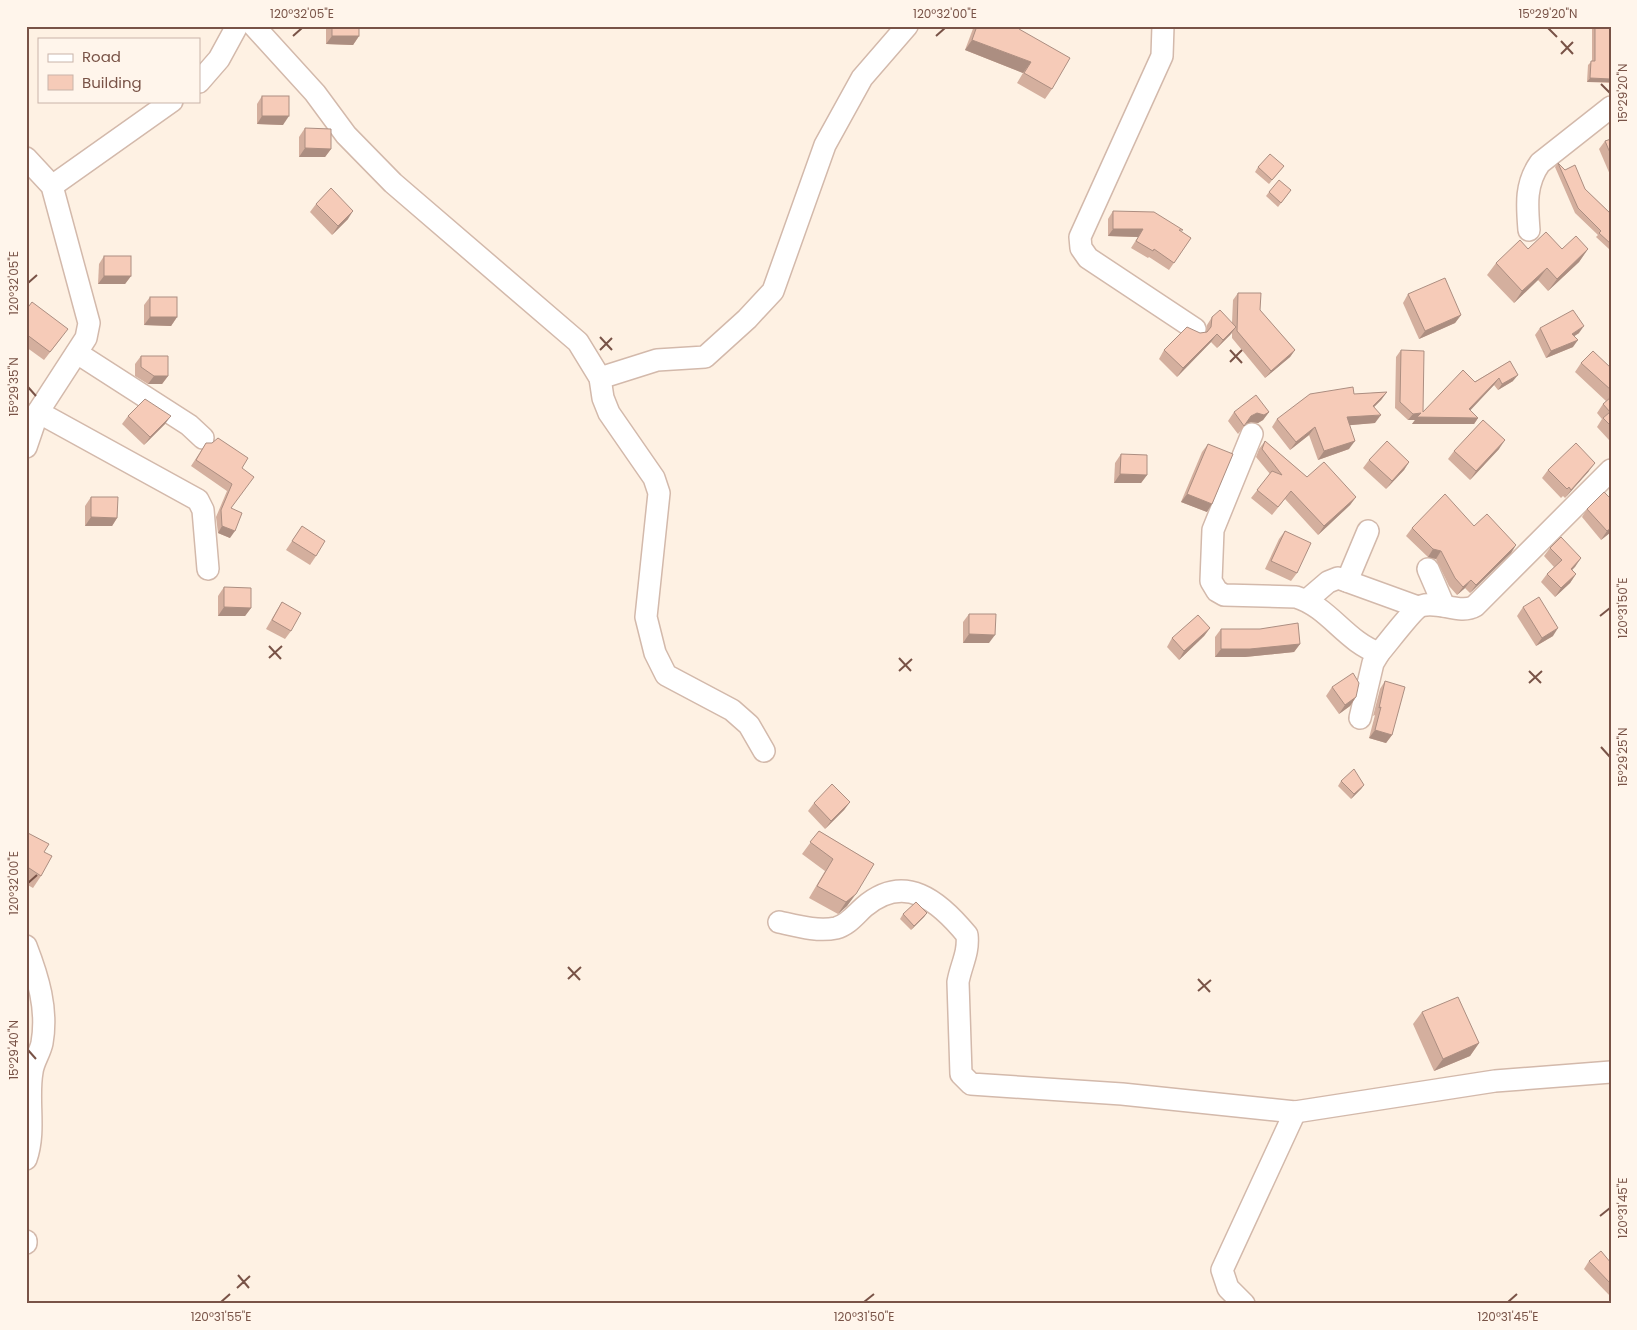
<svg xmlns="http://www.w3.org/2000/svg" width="1637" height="1330" viewBox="0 0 1637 1330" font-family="Poppins,sans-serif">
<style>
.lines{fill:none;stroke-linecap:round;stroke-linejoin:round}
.minor-casing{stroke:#d3b9ab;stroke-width:24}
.minor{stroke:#fff;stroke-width:21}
.wall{fill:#d4af9e}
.shaded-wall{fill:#ac8e81}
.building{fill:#f6cbb8;stroke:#ac8e81}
.ticks{fill:none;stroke:#795347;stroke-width:2}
.neatline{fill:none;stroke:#795347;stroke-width:2}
.ticks-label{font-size:12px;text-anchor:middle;fill:#795347}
</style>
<rect width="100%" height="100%" fill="#fef1e3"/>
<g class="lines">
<!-- minor casing -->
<g class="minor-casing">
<g id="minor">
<path d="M254,26L315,93L346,135L393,183L578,342L600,378L603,398L609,413L654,478L659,493L646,617L655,653L666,675L732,710L749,725L764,751"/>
<path d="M1163,26L1162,56L1080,237L1081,248L1088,258L1195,329"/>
<path d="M199,82L219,59L237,26"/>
<path d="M26,158L52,186L89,323L86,338L38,412L26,447"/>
<path d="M52,186L172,101"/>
<path d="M1529,230C1527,205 1525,184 1540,163L1611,107"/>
<path d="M77,353L189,425L203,438"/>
<path d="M600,378L657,360L705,357L747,319L773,291L825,145L862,78L907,26"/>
<path d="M38,412L198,500L203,510L208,569"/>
<path d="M1252,434L1213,530L1211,581L1217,591L1224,595L1296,597C1329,607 1346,642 1379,653C1387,644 1413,609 1421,606C1438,600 1460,615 1475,606L1611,470"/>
<path d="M1428,569L1444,606"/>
<path d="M1347,581L1368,531"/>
<path d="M1307,600L1328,582L1338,578L1418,607"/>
<path d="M1360,718L1373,663L1379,653"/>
<path d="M779,922C797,926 818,932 836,928C848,925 855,915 864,907C905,872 939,901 967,935C969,953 961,965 958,982L961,1074L971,1084L1122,1094L1295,1112L1495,1081L1611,1072"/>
<path d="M26,946C38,977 48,1009 42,1043C40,1053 33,1062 32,1072C27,1100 36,1131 26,1159"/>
<path d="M26,1241V1243"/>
<path d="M1244,1304L1228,1288L1222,1270L1295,1112"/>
</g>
</g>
<!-- minor -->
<use href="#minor" class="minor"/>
</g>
<!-- wall -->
<g class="wall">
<path d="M326,26H359V36L353,45L326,44Z"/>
<path d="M974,26H1020L1019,29L1052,89L1045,99L1017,83L1023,73L965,50Z"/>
<path d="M1594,26H1611L1610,83L1587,82L1588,65L1592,61V29Z"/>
<path d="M262,96L283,125L257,124V104Z"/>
<path d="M305,128L331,149L325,157H299V137Z"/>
<path d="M1611,139V177L1599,149L1605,141Z"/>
<path d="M1558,163L1611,214V247L1609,249L1596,237L1598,235L1575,213L1555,167Z"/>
<path d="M1284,166L1269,184L1255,172L1258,167Z"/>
<path d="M1291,190L1278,207L1266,196L1269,192Z"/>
<path d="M316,204L348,219L332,235L310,212Z"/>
<path d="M1113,211L1181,232L1191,238L1169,270L1149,257L1148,258L1131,248L1138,237L1108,236V219Z"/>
<path d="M1528,249H1588L1579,262L1548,291L1538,280L1514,303L1487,275L1496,263Z"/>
<path d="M104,256L131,276L125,284H98L99,264Z"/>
<path d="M1238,293L1260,310L1295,350L1290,357L1265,378L1232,338V333L1217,348L1211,342L1177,377L1159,359L1164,350L1206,332L1207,325L1212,317L1232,323L1233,300Z"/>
<path d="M1408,294L1461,315L1455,323L1419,339L1403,303Z"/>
<path d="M150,297L177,317L171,326L144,325V305Z"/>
<path d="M26,310L62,337L44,360L26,347Z"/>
<path d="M1540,328L1579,333L1574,336L1573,347L1546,358L1535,335Z"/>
<path d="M1401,350L1423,412L1510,361L1513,381L1498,390L1494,385L1470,410L1478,418L1474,424H1412L1415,420H1408L1395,408L1396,357Z"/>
<path d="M141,356L168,376L162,384H148L135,376V364Z"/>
<path d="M1581,363L1611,368V438L1609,440L1597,427L1602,419L1597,413L1603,404L1606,401L1575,372Z"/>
<path d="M1387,392L1381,400L1374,407L1375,423L1349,425V449L1318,460L1309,435L1290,450L1272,427L1277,419L1354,394Z"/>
<path d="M1234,412H1269L1263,420L1258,423L1251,422L1246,424L1238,434L1228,421Z"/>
<path d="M128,416L165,424L144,445L122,424Z"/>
<path d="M1265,441L1307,477L1356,497L1350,505L1318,535L1285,499L1272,515L1251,498L1270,474L1256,457L1259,449Z"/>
<path d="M206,443L242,468L231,508L230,538L218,533L216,517L227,491L191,466Z"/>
<path d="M1208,444L1207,512L1181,502L1202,452Z"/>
<path d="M1499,449L1470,480L1448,459L1454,451Z"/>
<path d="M1121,454L1147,475L1141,483H1114L1115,463Z"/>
<path d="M1369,460L1409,462L1404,470L1386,489L1363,468Z"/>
<path d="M1548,470L1589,471L1565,498L1563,496L1561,498L1542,478Z"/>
<path d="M91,497L117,518L112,526H85V506Z"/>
<path d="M1587,509L1611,532L1601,540L1582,517Z"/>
<path d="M302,526L316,556L310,565L286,550Z"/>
<path d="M1474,526L1516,545L1511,553L1470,593L1465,588L1457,595L1449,586L1436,559L1428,557L1406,536L1412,528Z"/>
<path d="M1285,531L1297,573L1291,581L1265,569L1279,539Z"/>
<path d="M1550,548L1581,558L1572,570L1576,574L1570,583L1555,597L1541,582L1547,574L1554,567L1544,556Z"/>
<path d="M224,587L251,608L245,616H218V596Z"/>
<path d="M282,602L291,631L285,639L266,629L277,610Z"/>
<path d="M1523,607L1553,636L1536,646L1517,616Z"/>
<path d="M969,614L989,643H963V622Z"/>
<path d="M1210,628L1204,636L1179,660L1167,647L1172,638Z"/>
<path d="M1221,629L1300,644L1294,652L1245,657H1215V637Z"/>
<path d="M1385,681L1392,735L1386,743L1369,738L1375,715L1373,716L1380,689Z"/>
<path d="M1332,687L1356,697L1350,706L1339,714L1326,696Z"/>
<path d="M1341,781L1364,785L1361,789L1351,799L1338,786Z"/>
<path d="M850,802L844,810L825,829L808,811L814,803Z"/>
<path d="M819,831L874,864L847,906L838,914L809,898L825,871L802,854Z"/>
<path d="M26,832L44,852L41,876L33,888L26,884Z"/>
<path d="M927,913L924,917L911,930L900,919L903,914Z"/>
<path d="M1422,1012L1479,1043L1470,1056L1434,1071L1413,1024Z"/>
<path d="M1589,1261L1611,1263V1297L1584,1269Z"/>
</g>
<!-- shaded-wall -->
<g class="shaded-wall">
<path d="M332,36H359L353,45L326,44Z"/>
<path d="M972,40L1031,62L1023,73L965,50Z"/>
<path d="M1590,78L1611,79V82H1587Z"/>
<path d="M262,116H289L283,125L257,124Z"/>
<path d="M305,148L331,149L325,157H299Z"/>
<path d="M353,211L348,219L332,235L338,226Z"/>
<path d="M1113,229H1143L1138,237L1108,236Z"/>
<path d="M1588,249L1579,262L1548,291L1557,279Z"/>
<path d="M1547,268L1538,280L1514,303L1522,291Z"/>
<path d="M104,276H131L125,284H98Z"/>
<path d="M1461,315L1455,323L1419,339L1425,331Z"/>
<path d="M150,317H177L171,326L144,325Z"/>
<path d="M1584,326L1579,333L1567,341L1572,334Z"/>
<path d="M1236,327L1230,335L1217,348L1223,340Z"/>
<path d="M1217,334L1211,342L1177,377L1183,368Z"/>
<path d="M1578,340L1573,347L1546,358L1551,351Z"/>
<path d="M1295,350L1290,357L1265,378L1271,371Z"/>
<path d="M1518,375L1513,381L1498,390L1502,384Z"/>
<path d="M154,376H168L162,384H148Z"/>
<path d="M1499,378L1494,385L1465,416L1469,409Z"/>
<path d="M1387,392L1381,400L1367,414L1373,406Z"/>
<path d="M1269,412L1263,420L1258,423L1251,422L1245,424L1251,416L1257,413Z"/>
<path d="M1421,413L1478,418L1474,424H1412L1415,420H1408L1413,414Z"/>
<path d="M1381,415L1375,423L1341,426L1347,417Z"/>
<path d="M171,416L165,424L144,445L150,437Z"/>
<path d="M1315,427L1309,435L1290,450L1296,442Z"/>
<path d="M1505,440L1499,449L1470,480L1476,471Z"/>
<path d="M1355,441L1349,449L1318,460L1324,451Z"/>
<path d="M1409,462L1404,470L1386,489L1392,481Z"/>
<path d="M1595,463L1589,471L1565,498L1571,490Z"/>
<path d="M1120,474L1147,475L1141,483H1114Z"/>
<path d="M1187,494L1212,504L1207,512L1181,502Z"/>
<path d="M1356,497L1350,505L1318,535L1324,526Z"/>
<path d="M91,517L117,518L112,526H85Z"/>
<path d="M222,526L235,531L230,538L218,533Z"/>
<path d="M1611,528V532L1601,540L1607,531Z"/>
<path d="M1516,545L1511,553L1470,593L1476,585Z"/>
<path d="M1433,549L1441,551L1436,559L1428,557Z"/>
<path d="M1581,558L1575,567L1565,577L1571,569Z"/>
<path d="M1576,574L1570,583L1555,597L1561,588Z"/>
<path d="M1471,580L1465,588L1457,595L1463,587Z"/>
<path d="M224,607L251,608L245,616H218Z"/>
<path d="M1210,628L1204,636L1179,660L1184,651Z"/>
<path d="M1558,628L1553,636L1536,646L1542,638Z"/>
<path d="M969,634L995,635L989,643H963Z"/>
<path d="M1300,644L1294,652L1245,657H1215L1221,649Z"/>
<path d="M1356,697L1350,706L1339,714L1345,705Z"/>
<path d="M1375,730L1392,735L1386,743L1369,738Z"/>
<path d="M1364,785L1361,789L1351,799L1354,794Z"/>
<path d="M850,802L844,810L825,829L831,821Z"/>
<path d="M856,894L847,906L838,914L846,902Z"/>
<path d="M927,913L924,917L911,930L914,926Z"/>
<path d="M1479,1043L1470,1056L1434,1071L1443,1059Z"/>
</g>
<!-- building -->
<g class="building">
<rect x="332" y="26" width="27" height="10"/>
<path d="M977,26H1020L1019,29L1070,58L1052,89L1024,73L1031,62L972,40Z"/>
<path d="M1595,26H1611V79L1590,78L1591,61H1595Z"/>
<rect x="262" y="96" width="27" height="20"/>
<path d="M305,128L331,129V149L305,148Z"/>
<path d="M1611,139V155L1605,141Z"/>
<path d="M1270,154L1284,166L1272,180L1258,167Z"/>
<path d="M1558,163L1565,170L1575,165L1585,189L1611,214V244L1599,233L1601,231L1578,208Z"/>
<path d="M1279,180L1291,190L1281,203L1269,192Z"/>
<path d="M331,188L353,211L338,226L316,204Z"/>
<path d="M1113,211L1154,212L1183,230H1179L1191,238L1174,263L1154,249L1153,251L1136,241L1143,229H1113Z"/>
<path d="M1546,232L1562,249L1576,236L1588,249L1557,279L1547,268L1522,291L1496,263L1520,240L1528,249Z"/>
<rect x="104" y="256" width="27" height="20"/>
<path d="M1445,278L1461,315L1425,331L1408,294Z"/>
<path d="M1238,293H1261L1260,310L1295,350L1271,371L1237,331Z"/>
<rect x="150" y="297" width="27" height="20"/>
<path d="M32,302L68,329L50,352L26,334V310Z"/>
<path d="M1220,310L1236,327L1223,340L1217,334L1183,368L1164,350L1187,327L1200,333L1207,332L1211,327L1212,317Z"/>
<path d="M1573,310L1584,326L1572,334L1578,340L1551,351L1540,328Z"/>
<path d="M1401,350L1424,351L1423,412L1463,370L1475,382L1510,361L1518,375L1502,384L1499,378L1469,409L1478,418L1417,417L1421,413L1413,414L1400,402Z"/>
<path d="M1593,351L1611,368V390L1581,363Z"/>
<path d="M141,356H168V376H154L141,367Z"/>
<path d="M1353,387L1354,394L1387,392L1373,406L1381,415L1347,417L1355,441L1324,451L1315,427L1296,442L1277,419L1310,394Z"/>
<path d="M1256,395L1269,412L1264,415L1257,413L1251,416L1244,426L1234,412Z"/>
<path d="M1611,397V426L1603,418L1610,412L1603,404Z"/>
<path d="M145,399L171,416L150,437L128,416Z"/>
<path d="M1483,420L1505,440L1476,471L1454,451Z"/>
<path d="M218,438L248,458L242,468L254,477L231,508L242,513L235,531L222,526L221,510L232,484L196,460L206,443H212Z"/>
<path d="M1265,441L1307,477L1324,462L1356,497L1324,526L1291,491L1278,507L1257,490L1272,471L1282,475L1262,449Z"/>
<path d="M1387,441L1409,462L1392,481L1369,460Z"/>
<path d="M1576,443L1595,463L1571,490L1569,487L1567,489L1548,470Z"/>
<path d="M1208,444L1233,454L1212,504L1187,494Z"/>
<path d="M1121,454L1147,455V475L1120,474Z"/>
<path d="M1604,492L1611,499V528L1607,531L1587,509Z"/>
<path d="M1445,494L1474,526L1487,514L1516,545L1476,585L1471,580L1463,587L1455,578L1441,551L1433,549L1412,528Z"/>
<path d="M91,497H118L117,518L91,517Z"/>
<path d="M302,526L325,541L316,556L292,541Z"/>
<path d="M1285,531L1311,543L1297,573L1271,561Z"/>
<path d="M1561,537L1581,558L1571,569L1576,574L1561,588L1547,574L1562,560L1550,548Z"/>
<path d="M224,587L251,588V608L224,607Z"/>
<path d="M1539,597L1558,628L1542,638L1523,607Z"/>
<path d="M282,602L301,613L291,631L272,620Z"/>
<path d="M969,614H996L995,635L969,634Z"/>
<path d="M1198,615L1210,628L1184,651L1172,638Z"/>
<path d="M1298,623L1300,644L1250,649H1221V629H1260Z"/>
<path d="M1353,673L1359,683L1356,697L1345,705L1332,687Z"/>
<path d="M1385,681L1405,687L1392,735L1375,730L1381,707L1379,708Z"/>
<path d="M1354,769L1364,785L1354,794L1341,781Z"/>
<path d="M832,784L850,802L831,821L814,803Z"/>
<path d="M819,831L874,864L856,894L846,902L817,886L833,859L810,842Z"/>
<path d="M26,832L49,844L44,852L52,856L41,876L26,866Z"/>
<path d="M916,902L927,913L914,926L903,914Z"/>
<path d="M1458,997L1479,1043L1443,1059L1422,1012Z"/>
<path d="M1601,1251L1611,1263V1284L1589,1261Z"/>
</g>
<!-- ticks -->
<path class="ticks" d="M1548,28L1557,37M293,36L302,28M936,36L945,28M1561,41L1573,54M1561,54L1573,42M1601,84L1610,93M28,283L37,275M600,337L612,350M600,350L612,338M1230,350L1242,363M1230,362L1242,350M28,387L36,396M1600,616L1610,608M269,646L281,659M269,658L282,646M899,658L911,671M899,671L912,659M1529,671L1541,683M1529,683L1542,671M1601,747L1610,757M28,883L37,875M568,967L580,980M568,979L581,967M1198,979L1210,992M1198,991L1211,980M28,1050L36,1059M1600,1216L1610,1208M238,1275L249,1288M237,1288L250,1276M221,1302L230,1294M864,1302L874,1294M1508,1302L1517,1294"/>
<!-- border -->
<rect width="1637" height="1330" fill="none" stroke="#fff5eb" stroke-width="55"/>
<!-- legend -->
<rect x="38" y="38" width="162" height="65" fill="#fff5eb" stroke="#c9b4a9"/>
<rect x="48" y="54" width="25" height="8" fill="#ffffff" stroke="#c9b4a9"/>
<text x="82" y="62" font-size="15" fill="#795347">Road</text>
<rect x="48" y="75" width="25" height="15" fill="#f6cbb8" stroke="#c9b4a9"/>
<text x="82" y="88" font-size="15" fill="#795347">Building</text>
<rect x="28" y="28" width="1582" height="1274" class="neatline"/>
<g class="ticks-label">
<text x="302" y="18">120°32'05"E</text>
<text x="945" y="18">120°32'00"E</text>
<text x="1548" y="18">15°29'20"N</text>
<text transform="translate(1623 93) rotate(-90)" y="4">15°29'20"N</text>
<text transform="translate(14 283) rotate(-90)" y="4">120°32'05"E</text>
<text transform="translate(14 387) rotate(-90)" y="4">15°29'35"N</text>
<text transform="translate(1623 608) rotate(-90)" y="4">120°31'50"E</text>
<text transform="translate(1623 757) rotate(-90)" y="4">15°29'25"N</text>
<text transform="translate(14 883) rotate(-90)" y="4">120°32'00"E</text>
<text transform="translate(14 1050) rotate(-90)" y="4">15°29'40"N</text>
<text transform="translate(1623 1208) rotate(-90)" y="4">120°31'45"E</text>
<text x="221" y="1321">120°31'55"E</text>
<text x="864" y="1321">120°31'50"E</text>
<text x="1508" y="1321">120°31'45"E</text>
</g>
</svg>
